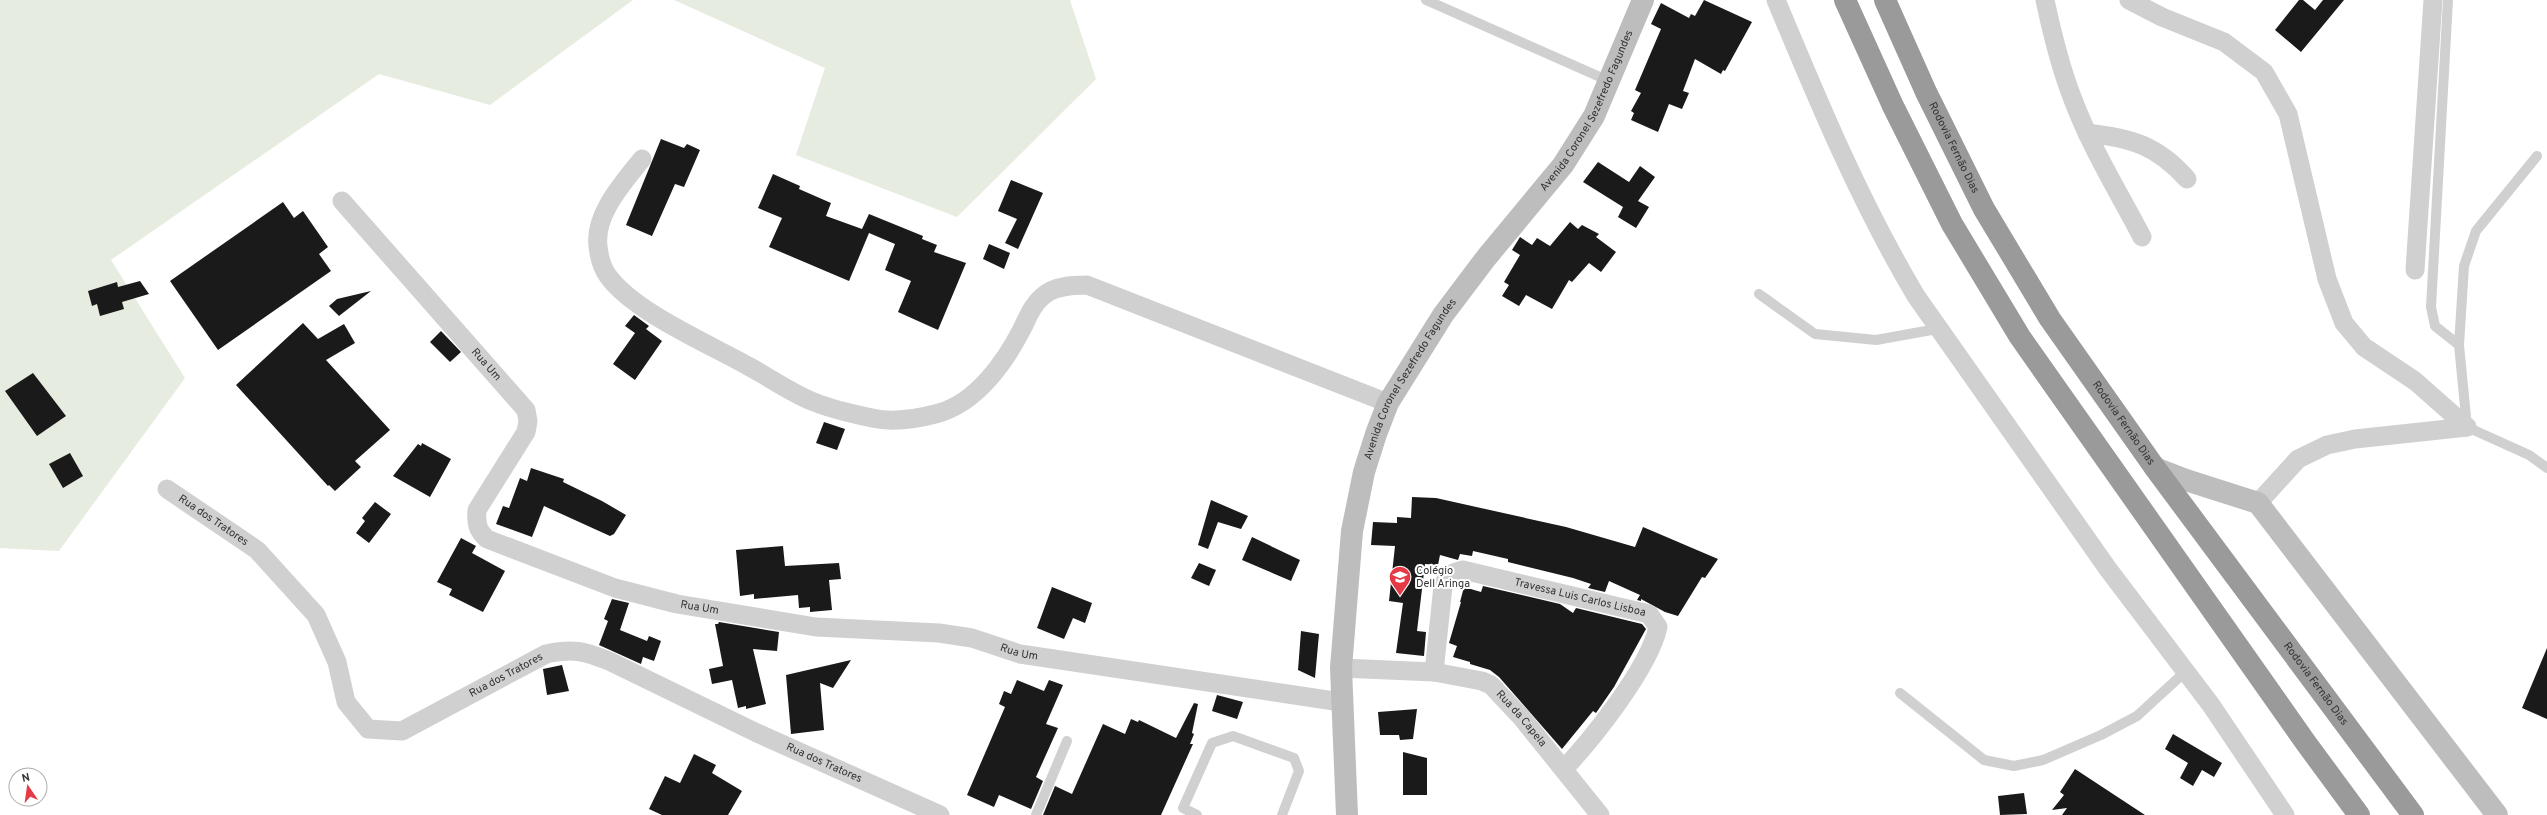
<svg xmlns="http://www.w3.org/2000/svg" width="2547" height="815" viewBox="0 0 2547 815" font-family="Overpass,sans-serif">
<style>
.green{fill:#e6ecdf}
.building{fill:#1a1a1a}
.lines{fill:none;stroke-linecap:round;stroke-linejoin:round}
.lane{stroke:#d0d0d0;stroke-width:10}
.street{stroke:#d0d0d0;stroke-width:19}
.secondary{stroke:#bdbdbd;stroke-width:22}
.highway{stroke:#9a9a9a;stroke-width:22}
.labels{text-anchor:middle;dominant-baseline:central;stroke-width:4;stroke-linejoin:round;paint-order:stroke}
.street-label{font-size:11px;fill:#333;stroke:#fff}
.poi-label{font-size:11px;fill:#333;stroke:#fff;text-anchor:start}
</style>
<rect width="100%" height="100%" fill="#fff"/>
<!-- green -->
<g class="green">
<path d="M0,0H633L490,105L379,74L111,260L185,378L59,551L0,548Z"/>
<path d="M674,0H1070L1096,79L957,217L796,155L825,68Z"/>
</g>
<!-- building -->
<g class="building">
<path d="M1704,0L1752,22L1725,71L1723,70L1721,74L1695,59L1683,91L1689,93L1682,109L1669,104L1658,132L1631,120L1634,113L1631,111L1641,93L1635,90L1661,29L1651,24L1661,3L1689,18L1691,14L1695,16Z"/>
<path d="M2299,0H2303L2315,10L2323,0H2344L2301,52L2275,30Z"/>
<path d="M661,139L684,148L687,144L700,150L684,187L675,184L652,236L626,225Z"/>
<path d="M1598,162L1629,182L1640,166L1655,177L1638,201L1649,207L1636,228L1618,217L1623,207L1583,182Z"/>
<path d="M773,174L800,186L799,189L831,203L826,216L862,229L869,214L923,236L922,239L937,245L934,252L966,263L938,330L898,312L911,281L885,270L895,244L869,233L849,281L769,247L782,218L758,208Z"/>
<path d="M1011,180L1043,193L1018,249L1005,243L1017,219L998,211Z"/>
<path d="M283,202L294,218L303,211L328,247L319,254L331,271L218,350L170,281Z"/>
<path d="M1570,222L1578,229L1582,225L1599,234L1596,237L1616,252L1601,272L1589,263L1572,282L1569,280L1552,309L1526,295L1519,306L1502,296L1509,285L1504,282L1520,255L1512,250L1520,237L1532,245L1537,238L1550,246Z"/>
<path d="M989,244L1010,253L1004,269L983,259Z"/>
<path d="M140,281L149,294L122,302L124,309L100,316L97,304L92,306L88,291L117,282L118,287Z"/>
<path d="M371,291L339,316L329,306L337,299Z"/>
<path d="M634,315L649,326L646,329L662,341L635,380L613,364L635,333L625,326Z"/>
<path d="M303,323L318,339L344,324L355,343L326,360L390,430L355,461L361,467L335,491L329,485L328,486L236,385Z"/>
<path d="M441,331L461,352L450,362L430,342Z"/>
<path d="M33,373L66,416L37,436L5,391Z"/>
<path d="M824,422L845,429L837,450L816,443Z"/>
<path d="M422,443L451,459L430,497L393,476L418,444L421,446Z"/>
<path d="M70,453L83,476L63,488L49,464Z"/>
<path d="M531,468L564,479L563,482L602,501L626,515L614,534L610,536L544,506L532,537L496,524L503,506L509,508L520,478L527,481Z"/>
<path d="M1412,497L1436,498L1566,527L1635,547L1643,527L1718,559L1705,578L1702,577L1678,616L1665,612L1641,599V601L1637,600L1640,595L1609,581L1605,592L1588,588L1591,584L1573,578L1508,562V559L1473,551L1472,556L1460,554L1458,560L1440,555L1438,565L1425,564L1417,631L1426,632L1424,656L1396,653L1403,603L1389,601L1395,546L1371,545L1373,522L1397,523V517L1411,518Z"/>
<path d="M1211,500L1248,516L1241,529L1218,522L1208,549L1198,545Z"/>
<path d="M375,502L391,514L369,543L356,533L365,521L362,518Z"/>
<path d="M1252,537L1300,560L1291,581L1242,560Z"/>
<path d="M461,538L476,546L472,553L505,571L483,612L449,595L452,589L437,582Z"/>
<path d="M783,546L785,566L839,563L841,579L829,580L832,610L810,612V607L799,608L798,595L754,599V594L740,596L736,550Z"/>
<path d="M1199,563L1216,570L1209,586L1191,578Z"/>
<path d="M1483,586L1560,604L1573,613L1576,608L1642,624L1646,629L1614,687L1596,713L1593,711L1562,749L1499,677L1490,670L1470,664V662L1453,657L1457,646L1449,643L1461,602H1460L1464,587L1481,592Z"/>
<path d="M1052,587L1092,603L1085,623L1073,618L1064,639L1037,628Z"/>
<path d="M612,599L629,603L620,630L647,641L649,636L661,641L654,661L643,657L641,664L599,645L608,621L604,619Z"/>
<path d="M719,622L779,632L777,651L753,649L766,704L746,709V706L738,708L732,680L712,684L709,669L723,666L715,624H718Z"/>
<path d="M1301,631L1319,634L1315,678L1298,670Z"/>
<path d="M2547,648V719L2522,708Z"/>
<path d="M851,660L833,688L820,683L824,730L791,734L786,675Z"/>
<path d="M562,665L569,691L547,695L543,669Z"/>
<path d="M1017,680L1044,691L1049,680L1063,685L1046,724L1058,728L1036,777L1043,781L1031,809L999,795L994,807L967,795L1005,707L999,704L1004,691L1011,694Z"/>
<path d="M1217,695L1243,702L1237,719L1212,711Z"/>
<path d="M1194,703L1198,704L1192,733L1194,734L1190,744H1193L1161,815H1043L1055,786L1072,794L1103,724L1125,734L1131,719L1138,722L1139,720L1176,738Z"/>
<path d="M1417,709L1413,739L1400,740L1399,735H1380L1378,712Z"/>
<path d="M2173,734L2222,763L2214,777L2202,770L2193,786L2180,778L2188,763L2165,749Z"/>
<path d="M1403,752L1427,758V795H1403Z"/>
<path d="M694,754L716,765L712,773L742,791L728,815H662L649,809L665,776L680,783Z"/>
<path d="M2075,769L2145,815H2062L2067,808L2052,810L2064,795L2060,792Z"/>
<path d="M2024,793L2027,814L2000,815L1998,796Z"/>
</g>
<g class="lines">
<!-- lane -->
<g class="lane">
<path d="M1426,0L1609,81"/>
<path d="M2448,0L2431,307L2435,326L2459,345"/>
<path d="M2537,156L2476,231L2464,266L2459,345L2467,427L2529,455L2547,468"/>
<path d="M1759,294L1815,334L1876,340L1937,329"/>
<path d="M1900,693L1984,760L2014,766L2043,760L2101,735L2137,716L2186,671"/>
<path d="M1036,815L1067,741"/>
<path d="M1197,815L1183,808L1212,743L1233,736L1294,758L1299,771L1282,815"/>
</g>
<!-- street -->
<g class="street">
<path d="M1776,0C1818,101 1860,202 1916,296L2108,569L2211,705L2285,815"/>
<path d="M2045,0C2052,33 2060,66 2072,97C2090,146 2118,191 2142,237"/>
<path d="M2129,0L2162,17L2224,42L2264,72L2288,114L2327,279L2344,323L2364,347L2415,381L2467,427"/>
<path d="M2087,133C2131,138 2157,145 2187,179"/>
<path d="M642,159C624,182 594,214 598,246C599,256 602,268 608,276C634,312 709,344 748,366C769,377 791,393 814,402C831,409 853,414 872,418C894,423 917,419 939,413C977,402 1005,362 1022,329C1028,317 1032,305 1043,296C1054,286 1072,285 1087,285L1388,403"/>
<path id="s1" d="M342,201L526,410L528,421L526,432L477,510C476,523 477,530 487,539L615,588L677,604L816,627L939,633L972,638L1020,654L1341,702"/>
<path d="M2415,270L2433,0"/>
<path id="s2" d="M167,489L257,550L316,615L337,662L346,702L368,729L402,731L546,654C573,648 584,651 609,661L757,733L940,815"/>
<path d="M2258,503L2298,459L2327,445L2355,439L2467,427"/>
<path id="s3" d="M1341,668L1434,672L1482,681L1491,685L1522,718L1600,815"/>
<path id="s4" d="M1434,672L1443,586C1447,575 1451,573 1463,570L1649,614L1658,627C1649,668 1593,738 1564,769"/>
</g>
<!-- secondary -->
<g class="secondary">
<path d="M2155,468L2186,480L2258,503L2497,815"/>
<path id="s5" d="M1347,815L1341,668L1352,531L1364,472L1376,434L1388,403L1443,315L1486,258L1563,165L1594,116L1643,0"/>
</g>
<!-- highway -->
<g class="highway">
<path d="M1845,0L1893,106L1952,224L2020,337L2306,743L2359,815"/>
<path id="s6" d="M1885,0L1926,92L1984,209L2050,319L2155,468L2413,815"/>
</g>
</g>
<!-- icons -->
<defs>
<g id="school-pin" transform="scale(1.15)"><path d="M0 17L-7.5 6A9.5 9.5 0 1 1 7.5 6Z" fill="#e63946" stroke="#fff"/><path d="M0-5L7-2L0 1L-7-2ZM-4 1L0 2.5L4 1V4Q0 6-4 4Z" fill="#fff"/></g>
</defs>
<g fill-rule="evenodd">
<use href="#school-pin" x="1400" y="577"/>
</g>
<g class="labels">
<!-- street labels -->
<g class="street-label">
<text stroke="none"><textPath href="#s5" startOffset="773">Avenida Coronel Sezefredo Fagundes</textPath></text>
<text stroke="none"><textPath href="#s6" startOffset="163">Rodovia Fernão Dias</textPath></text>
<text stroke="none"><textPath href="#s1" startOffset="218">Rua Um</textPath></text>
<text stroke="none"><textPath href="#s5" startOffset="449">Avenida Coronel Sezefredo Fagundes</textPath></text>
<text stroke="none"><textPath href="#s6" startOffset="487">Rodovia Fernão Dias</textPath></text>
<text stroke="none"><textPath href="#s2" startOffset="56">Rua dos Tratores</textPath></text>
<text stroke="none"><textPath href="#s4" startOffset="234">Travessa Luis Carlos Lisboa</textPath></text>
<text stroke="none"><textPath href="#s1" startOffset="649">Rua Um</textPath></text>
<text stroke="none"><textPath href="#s1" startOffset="973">Rua Um</textPath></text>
<text stroke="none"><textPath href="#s2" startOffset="476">Rua dos Tratores</textPath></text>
<text stroke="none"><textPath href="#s6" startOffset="811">Rodovia Fernão Dias</textPath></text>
<text stroke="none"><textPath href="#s3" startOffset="197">Rua da Capela</textPath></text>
<text stroke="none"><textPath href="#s2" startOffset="824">Rua dos Tratores</textPath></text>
</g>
<!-- poi labels -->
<g class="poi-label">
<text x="1416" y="571">Colégio<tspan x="1416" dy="13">Dell Aringa</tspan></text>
</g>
</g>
<!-- north arrow -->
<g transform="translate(28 787) rotate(347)"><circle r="19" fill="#ffffff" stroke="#adadad"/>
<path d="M0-3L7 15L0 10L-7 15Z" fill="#e63946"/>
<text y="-6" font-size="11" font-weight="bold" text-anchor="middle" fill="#333333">N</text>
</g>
</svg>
